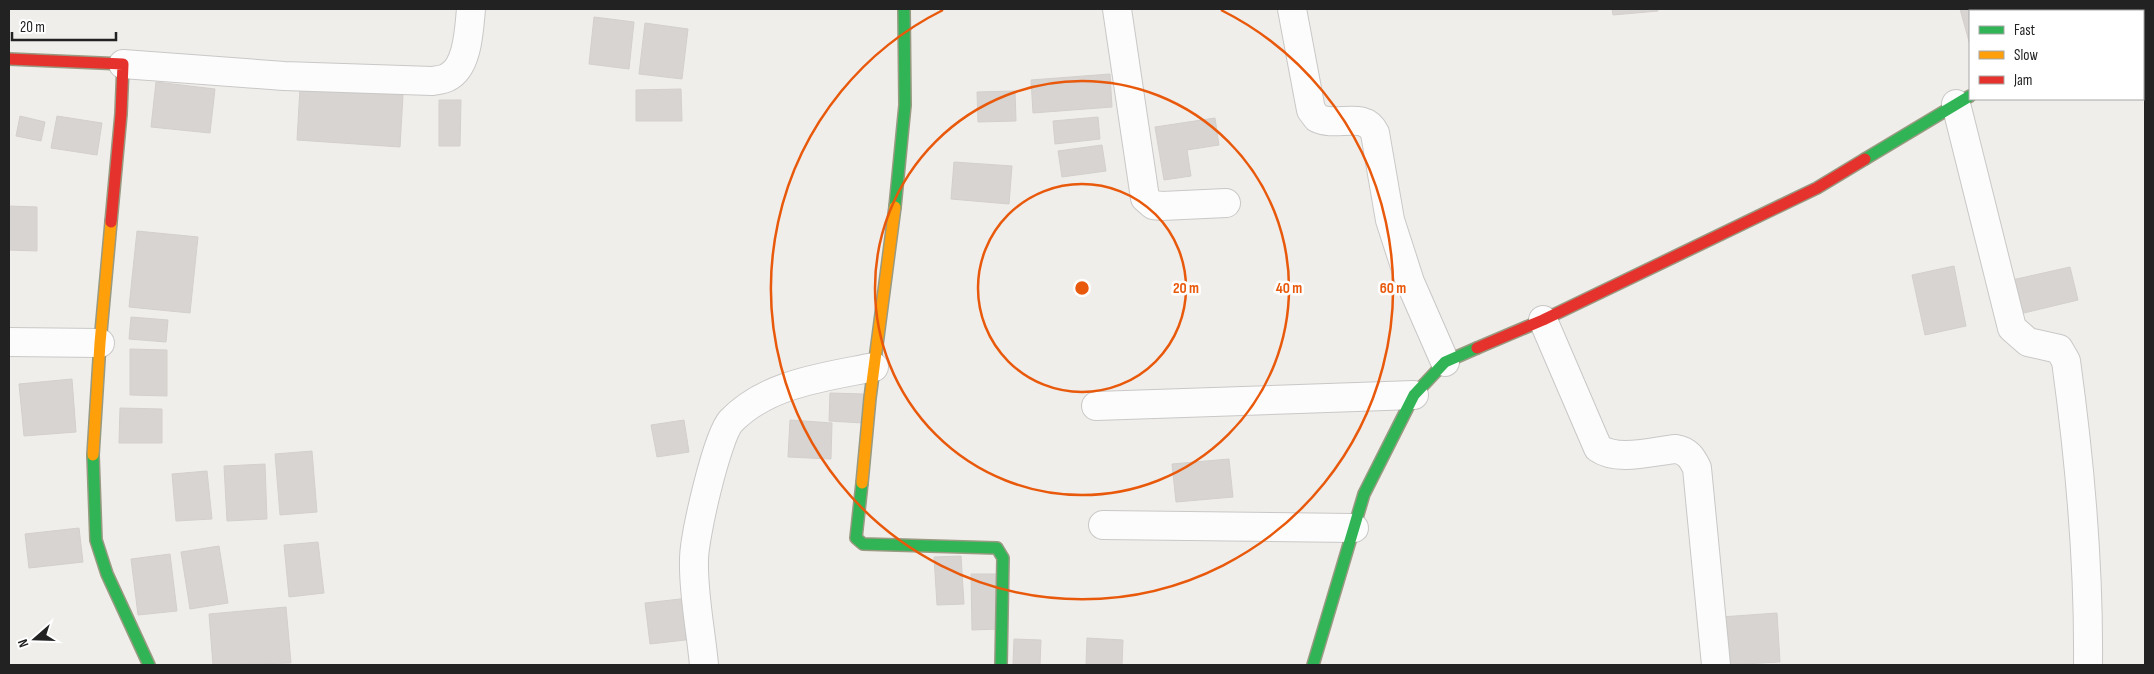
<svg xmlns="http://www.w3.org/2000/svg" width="2154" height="674" viewBox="0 0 2154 674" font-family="'Sofia Sans Condensed',sans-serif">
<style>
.building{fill:#d7d4d2;stroke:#d3d0cc}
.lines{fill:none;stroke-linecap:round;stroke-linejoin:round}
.street-casing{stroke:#c9c8c7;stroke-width:30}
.fast-casing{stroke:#999a82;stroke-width:14}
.slow-casing{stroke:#999a82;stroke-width:14}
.jam-casing{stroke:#999a82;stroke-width:14}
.street{stroke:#fdfcfc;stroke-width:28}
.fast{stroke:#30b455;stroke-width:11}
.slow{stroke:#ff9f0a;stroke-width:11}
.jam{stroke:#e5322d;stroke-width:11}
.ring{fill:none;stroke:#e8590c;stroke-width:2.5}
.centre{fill:#e8590c;stroke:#fff;stroke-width:2.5}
.ring-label{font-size:15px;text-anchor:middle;font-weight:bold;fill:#e8590c;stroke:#fff;stroke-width:5;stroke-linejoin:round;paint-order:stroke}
</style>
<rect width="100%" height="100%" fill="#f0eeeb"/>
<!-- building -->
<g class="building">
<path d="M1612,9H1657L1658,11L1613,15Z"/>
<path d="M1960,9H1998V11H1970V45Z"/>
<path d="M594,17L634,22L629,69L589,64Z"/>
<path d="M645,23L688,29L682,79L639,74Z"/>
<path d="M1110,74L1112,107L1033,113L1031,80Z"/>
<path d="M156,82L215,89L210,133L151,127Z"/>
<path d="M300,88L403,95L400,147L297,140Z"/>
<path d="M681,89L682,121H636V90Z"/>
<path d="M1015,91L1016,121L978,122L977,92Z"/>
<path d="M439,100H461L460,146H439Z"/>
<path d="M20,116L45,122L41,141L16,136Z"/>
<path d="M57,116L102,123L97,155L51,148Z"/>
<path d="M1098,117L1100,139L1055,144L1053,121Z"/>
<path d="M1215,118L1219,145L1187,150L1191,176L1164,180L1155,127Z"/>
<path d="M1102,145L1106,171L1062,177L1058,151Z"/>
<path d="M954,162L1012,166L1009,204L951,199Z"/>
<path d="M9,206L37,207V251L9,250Z"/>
<path d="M137,231L198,237L190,313L129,307Z"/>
<path d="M1954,266L1966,326L1925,335L1912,275Z"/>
<path d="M2070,267L2078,300L2020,314L2012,280Z"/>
<path d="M131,317L168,320L166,342L129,339Z"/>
<path d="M130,349L167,350V396L130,395Z"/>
<path d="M72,379L76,432L24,436L19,384Z"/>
<path d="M830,393L864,394L863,423L829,421Z"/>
<path d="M120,408L162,409V443H119Z"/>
<path d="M684,420L689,452L657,457L651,425Z"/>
<path d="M790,420L832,423L831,459L788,457Z"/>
<path d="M312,451L317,512L280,515L275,454Z"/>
<path d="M1229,459L1233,497L1176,502L1172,464Z"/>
<path d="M265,464L267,519L227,521L224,466Z"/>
<path d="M207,471L212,519L176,521L172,474Z"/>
<path d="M79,528L83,562L29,568L25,534Z"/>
<path d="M318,542L324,593L289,597L284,545Z"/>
<path d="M219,546L228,603L190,609L181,552Z"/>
<path d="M170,554L177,611L138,615L131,559Z"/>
<path d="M961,556L964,604L937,605L934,557Z"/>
<path d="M971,574H999L1000,629L972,630Z"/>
<path d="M689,598L694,639L650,644L645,603Z"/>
<path d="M286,607L291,663L213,665L209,614Z"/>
<path d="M1777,613L1780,662L1725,665L1721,617Z"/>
<path d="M1087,638L1123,640L1122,665H1086Z"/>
<path d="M1014,639L1041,640L1040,665H1013Z"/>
</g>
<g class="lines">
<!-- street casing -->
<g class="street-casing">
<g id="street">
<path d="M1117,9L1145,198L1153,205L1162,206L1226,203"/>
<path d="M1292,9L1311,110L1317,118C1337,128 1364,110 1375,133L1390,220L1410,282L1445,362"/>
<path d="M123,64L284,76L432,81C437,80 443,80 448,77C468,67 469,29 471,9"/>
<path d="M1956,104L2012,328L2028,342L2059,349L2066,361C2080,462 2089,564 2088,665"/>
<path d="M1543,320L1598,448C1618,462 1653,451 1676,449C1688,451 1692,458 1697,468L1716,665"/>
<path d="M9,342L100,343"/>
<path d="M1096,406L1414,395"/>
<path d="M1103,525L1354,528"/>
<path d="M704,665C701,631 693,594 694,560C694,537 717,436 731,421C768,383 825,377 874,367"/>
</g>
</g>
<!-- fast casing -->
<g class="fast-casing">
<g id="fast">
<path d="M2099,11L2100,9"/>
<path d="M1865,159L1970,96"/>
<path d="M895,207L905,105L904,9"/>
<path d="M93,455L96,540L107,574L149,665"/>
<path d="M862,483L856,538L863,544L997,548L1003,558L1001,665"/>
<path d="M1313,665L1364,494L1414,395L1445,362L1477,348"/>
</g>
</g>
<!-- slow casing -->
<g class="slow-casing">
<g id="slow">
<path d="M93,455L100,343L111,222"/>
<path d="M862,483L870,398L895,207"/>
</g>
</g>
<!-- jam casing -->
<g class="jam-casing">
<g id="jam">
<path d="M9,59L123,64L121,114L111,222"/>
<path d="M1477,348L1543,320L1817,188L1865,159"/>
</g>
</g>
<!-- street -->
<use href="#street" class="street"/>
<!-- fast -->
<use href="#fast" class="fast"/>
<!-- slow -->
<use href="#slow" class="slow"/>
<!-- jam -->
<use href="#jam" class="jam"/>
</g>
<!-- distance rings -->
<g class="ring">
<circle cx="1082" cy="288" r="104"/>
<circle cx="1082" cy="288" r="207"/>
<path d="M1221 10A311 311 0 1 1 943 10"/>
</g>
<circle cx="1082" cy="288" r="8" class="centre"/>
<g class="ring-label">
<text x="1186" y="293">20 m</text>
<text x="1289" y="293">40 m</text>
<text x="1393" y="293">60 m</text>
</g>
<!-- border -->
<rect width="2154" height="674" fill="none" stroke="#222222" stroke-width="20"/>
<!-- legend -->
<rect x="1969" y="10" width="175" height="90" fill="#ffffff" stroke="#a7a7a7"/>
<rect x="1979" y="26" width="25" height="8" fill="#30b455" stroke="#a7a7a7"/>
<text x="2014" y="35" font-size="15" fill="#222222">Fast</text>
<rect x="1979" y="51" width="25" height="8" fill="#ff9f0a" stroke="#a7a7a7"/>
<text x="2014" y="60" font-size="15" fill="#222222">Slow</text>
<rect x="1979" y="76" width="25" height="8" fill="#e5322d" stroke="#a7a7a7"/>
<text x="2014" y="85" font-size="15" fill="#222222">Jam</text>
<!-- north arrow -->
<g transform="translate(35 639) rotate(250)" stroke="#ffffff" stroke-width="4" paint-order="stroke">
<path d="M0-4L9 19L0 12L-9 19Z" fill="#222222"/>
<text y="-8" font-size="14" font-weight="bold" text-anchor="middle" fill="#222222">N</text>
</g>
<!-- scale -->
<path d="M12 32v8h104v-8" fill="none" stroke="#222222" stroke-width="2.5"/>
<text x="20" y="32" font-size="15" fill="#222222" stroke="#ffffff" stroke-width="4" paint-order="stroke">20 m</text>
</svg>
